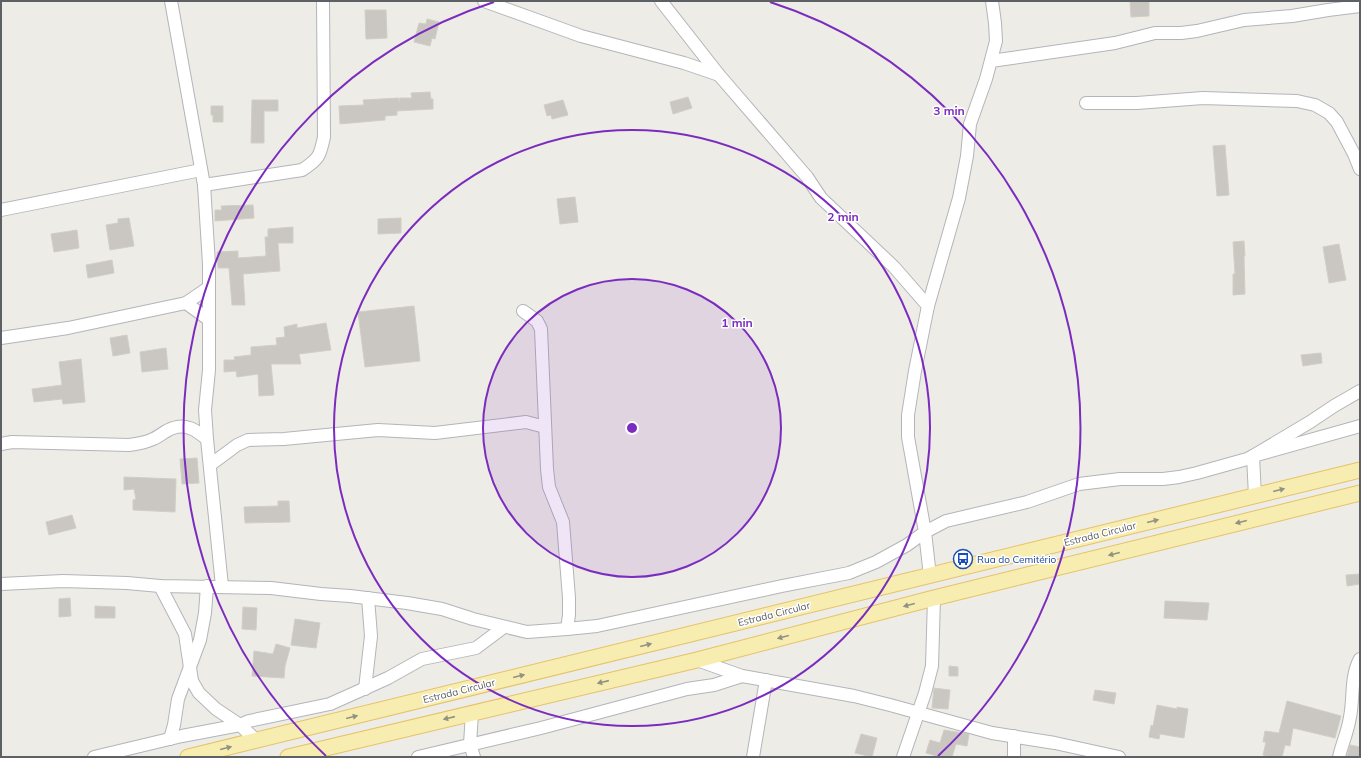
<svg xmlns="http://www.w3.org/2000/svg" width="1361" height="758" viewBox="0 0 1361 758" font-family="Mulish,sans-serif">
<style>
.building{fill:#cac7c2;stroke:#d2cec4}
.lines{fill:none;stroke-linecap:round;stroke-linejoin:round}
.minor-casing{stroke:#b3b5b9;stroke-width:14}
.major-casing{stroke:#e5c268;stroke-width:17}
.minor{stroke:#fff;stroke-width:12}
.major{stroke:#f8edb1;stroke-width:15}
.oneway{fill:#93917f}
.ring{fill:none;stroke:#7b2cbf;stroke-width:2}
.labels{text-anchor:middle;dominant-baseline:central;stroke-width:3;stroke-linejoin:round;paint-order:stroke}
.street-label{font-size:10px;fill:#5d6064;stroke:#fff}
.transit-label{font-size:10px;fill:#164399;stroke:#fff;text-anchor:start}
.centre{fill:#7b2cbf;stroke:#fff;stroke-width:2}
.ring-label{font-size:12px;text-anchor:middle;font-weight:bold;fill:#7b2cbf;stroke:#fff;stroke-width:3;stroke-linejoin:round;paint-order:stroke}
</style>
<rect width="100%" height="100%" fill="#eeece6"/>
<!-- building -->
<g class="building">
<path d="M1130,1H1149V16L1131,17Z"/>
<path d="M365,10H386L387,38L366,39Z"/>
<path d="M427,19L439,22L435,39L432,38L430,46L414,42L419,23L426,24Z"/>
<path d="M430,92L431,99H433V109L397,111V115L385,116V120L340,124L339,106L364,105L363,100L399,98V102L400,98H412L411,93Z"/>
<path d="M688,97L692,108L673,114L670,102Z"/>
<path d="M252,100H278V111H264V143H251Z"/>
<path d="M563,100L568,115L552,119L551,115L547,116L544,105Z"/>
<path d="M211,106H223V122H213V115H211Z"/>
<path d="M1225,145L1229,195L1217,196L1213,146Z"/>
<path d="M575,197L578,222L560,224L557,199Z"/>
<path d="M253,205L254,218L215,221V210H222L221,206Z"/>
<path d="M129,218L134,246L110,250L106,225L118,223V219Z"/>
<path d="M401,218V233L378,234V219Z"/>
<path d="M293,227V243H278L280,271L243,274L245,305H232L229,268H218L217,252L238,251V258L266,256L265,237H268V229Z"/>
<path d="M77,230L79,248L54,252L51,234Z"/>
<path d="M1244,241L1245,256H1244L1245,294L1233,295V274H1235L1233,242Z"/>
<path d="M1339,244L1346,280L1329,283L1323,247Z"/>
<path d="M112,260L114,273L88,278L86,265Z"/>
<path d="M414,306L420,361L365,367L358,312Z"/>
<path d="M326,323L331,350L299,354L301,364H271L274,395L259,396L258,374L237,377L236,371L224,372V360H235L234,357L251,355V347L277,345L276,338L285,337L284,327L297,324V328Z"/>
<path d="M127,335L130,353L113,356L110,338Z"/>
<path d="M166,348L168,369L142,372L140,352Z"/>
<path d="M1321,353L1322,363L1303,366L1301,355Z"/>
<path d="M81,359L85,402L63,404L62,399L34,402L32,389L62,385L59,362Z"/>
<path d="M197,458L199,483L182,484L180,459Z"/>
<path d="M124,477L176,479L175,512L133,510V500L136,499L134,489L124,490Z"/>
<path d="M278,501H289L290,522L245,523L244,507L278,506Z"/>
<path d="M72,515L76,528L49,535L46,522Z"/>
<path d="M1360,574V584L1347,586L1346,575Z"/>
<path d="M70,598L71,616L59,617V599Z"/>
<path d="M1165,601L1209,603L1207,620L1164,618Z"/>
<path d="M95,606L115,607V618H95Z"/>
<path d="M243,607L257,608L256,630L242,629Z"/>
<path d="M295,619L320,623L316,648L291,645Z"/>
<path d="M276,644L290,648L285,666L284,678L252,676L254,651L273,654Z"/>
<path d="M949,666L958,667V676H949Z"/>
<path d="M934,688L950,690L948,709L932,708Z"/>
<path d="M1095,690L1116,693L1114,704L1093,700Z"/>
<path d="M1287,701L1341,716L1335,738L1293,728L1290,746L1285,745L1282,757H1271L1263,755L1266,742H1263L1265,731L1279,733Z"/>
<path d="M1157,705L1177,709V707L1188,709L1184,738L1160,734L1159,739L1149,737L1151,725L1153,726Z"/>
<path d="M944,730L969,734L967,746L956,744L952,757H940L926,753L930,740L940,743Z"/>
<path d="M861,734L877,738L872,757L855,753Z"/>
<path d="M1350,745L1360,747V757H1347Z"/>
</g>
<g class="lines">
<!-- minor casing -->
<g class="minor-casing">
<g id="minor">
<path d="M171,1L204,185L209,264V370L205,410L207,439L222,586"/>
<path d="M484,1L581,36L684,63L719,75"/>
<path d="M661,1L719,75L807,177L821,198L894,267L928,306"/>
<path d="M991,61L1115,43L1155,33H1181L1197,31L1244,20L1292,16L1328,10L1360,6"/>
<path d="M1086,103H1137L1203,98L1297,101L1315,105L1329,113L1337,122L1354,154L1360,169"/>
<path d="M204,185L302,170C319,159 320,156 324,137L323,1"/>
<path d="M1,210L201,170"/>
<path d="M186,303L208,319"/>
<path d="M523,311L537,321L541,329L547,469L549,487L563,522L569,598V615L567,629"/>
<path d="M1,338L68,328L186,303L208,288"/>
<path d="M1,444L12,442L129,445C137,444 145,443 153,439C160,436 166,430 173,428C187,423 197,431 207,439"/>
<path d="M210,465L237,445L248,440L284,439L378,430L435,433L526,422L545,427"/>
<path d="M1255,496L1253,456L1360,426"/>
<path d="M930,576L925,532L908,437V415L915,371L928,306L959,198L967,156L970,124L986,79L996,41L995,23L992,1"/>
<path d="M1,584L63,581L127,583L160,586L271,588L321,594L350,596L407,603L442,609L473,619L527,632L567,629L597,626L782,586L849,573L876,562L907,545L925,532L946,521L1027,502L1079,484L1120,479H1163L1179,477L1197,473L1247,459L1253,456L1310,422L1334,406L1360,391"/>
<path d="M160,586L185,634L192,681L199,693L216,709L240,725L256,740"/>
<path d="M697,660L742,676L854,696L890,705L992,733L1055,743L1119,757"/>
<path d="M365,689L371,636L368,598"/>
<path d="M472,713L470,744L474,757"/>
<path d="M170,739L174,725L178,699L200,640L205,613L207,586"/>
<path d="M94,757L182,736L240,725L249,721L330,704L388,678L422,659L476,648L504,627"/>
<path d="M418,757L541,728L687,689L714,685L742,676"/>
<path d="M753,757L766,680"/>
<path d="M903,757L925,693L932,666L934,598"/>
<path d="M1014,757V736"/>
<path d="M1339,757C1342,744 1348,731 1350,717C1354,698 1350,677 1360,659"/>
</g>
</g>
<!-- major casing -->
<g class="major-casing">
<g id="major">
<path d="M188,757L1360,470"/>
<path d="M288,757L697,660L934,598L1360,493"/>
</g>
</g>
<!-- minor -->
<use href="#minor" class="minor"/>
<!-- major -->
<use href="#major" class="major"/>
</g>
<!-- one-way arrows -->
<defs><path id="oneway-solid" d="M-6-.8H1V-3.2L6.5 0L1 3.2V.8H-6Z"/></defs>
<g class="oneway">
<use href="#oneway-solid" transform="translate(1279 490) rotate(-14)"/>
<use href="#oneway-solid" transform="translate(1153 521) rotate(-14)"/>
<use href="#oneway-solid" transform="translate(1241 522) rotate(166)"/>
<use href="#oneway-solid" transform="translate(1114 554) rotate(166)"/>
<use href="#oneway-solid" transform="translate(909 605) rotate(165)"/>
<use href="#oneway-solid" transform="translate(783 637) rotate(165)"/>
<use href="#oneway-solid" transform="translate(646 645) rotate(-14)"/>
<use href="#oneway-solid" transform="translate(519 676) rotate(-14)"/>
<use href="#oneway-solid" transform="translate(603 682) rotate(167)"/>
<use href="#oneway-solid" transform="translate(352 717) rotate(-14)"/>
<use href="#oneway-solid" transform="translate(449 718) rotate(167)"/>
<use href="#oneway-solid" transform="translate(226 748) rotate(-14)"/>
</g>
<!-- distance rings -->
<circle cx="632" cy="428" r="149" fill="#7b2cbf" fill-opacity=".12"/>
<g class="ring">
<circle cx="632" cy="428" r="149"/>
<circle cx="632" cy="428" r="298"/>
<path d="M326 756A448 448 0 0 1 494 2M770 2A448 448 0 0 1 938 756"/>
</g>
<!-- icons -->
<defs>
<g id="bus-ring" transform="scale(1)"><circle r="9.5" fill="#fff" stroke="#1a4fb4" stroke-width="1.5"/><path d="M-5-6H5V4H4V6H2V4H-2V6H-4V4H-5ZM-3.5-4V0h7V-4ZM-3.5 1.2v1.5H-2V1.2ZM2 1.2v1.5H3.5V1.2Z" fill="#1a4fb4"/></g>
</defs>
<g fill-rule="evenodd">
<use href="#bus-ring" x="963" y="559"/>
</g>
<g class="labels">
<!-- street labels -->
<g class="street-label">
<text transform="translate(1100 534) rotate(-14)">Estrada Circular</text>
<text transform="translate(774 614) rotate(-14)">Estrada Circular</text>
<text transform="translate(459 691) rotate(-14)">Estrada Circular</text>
</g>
<!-- transit labels -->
<g class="transit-label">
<text x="977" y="559">Rua do Cemitério</text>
</g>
</g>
<circle cx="632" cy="428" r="6" class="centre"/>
<g class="ring-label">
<text x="949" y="115">3 min</text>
<text x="843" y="221">2 min</text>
<text x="737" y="327">1 min</text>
</g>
<!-- border -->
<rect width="1361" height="758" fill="none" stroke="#5d6064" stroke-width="4"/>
</svg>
